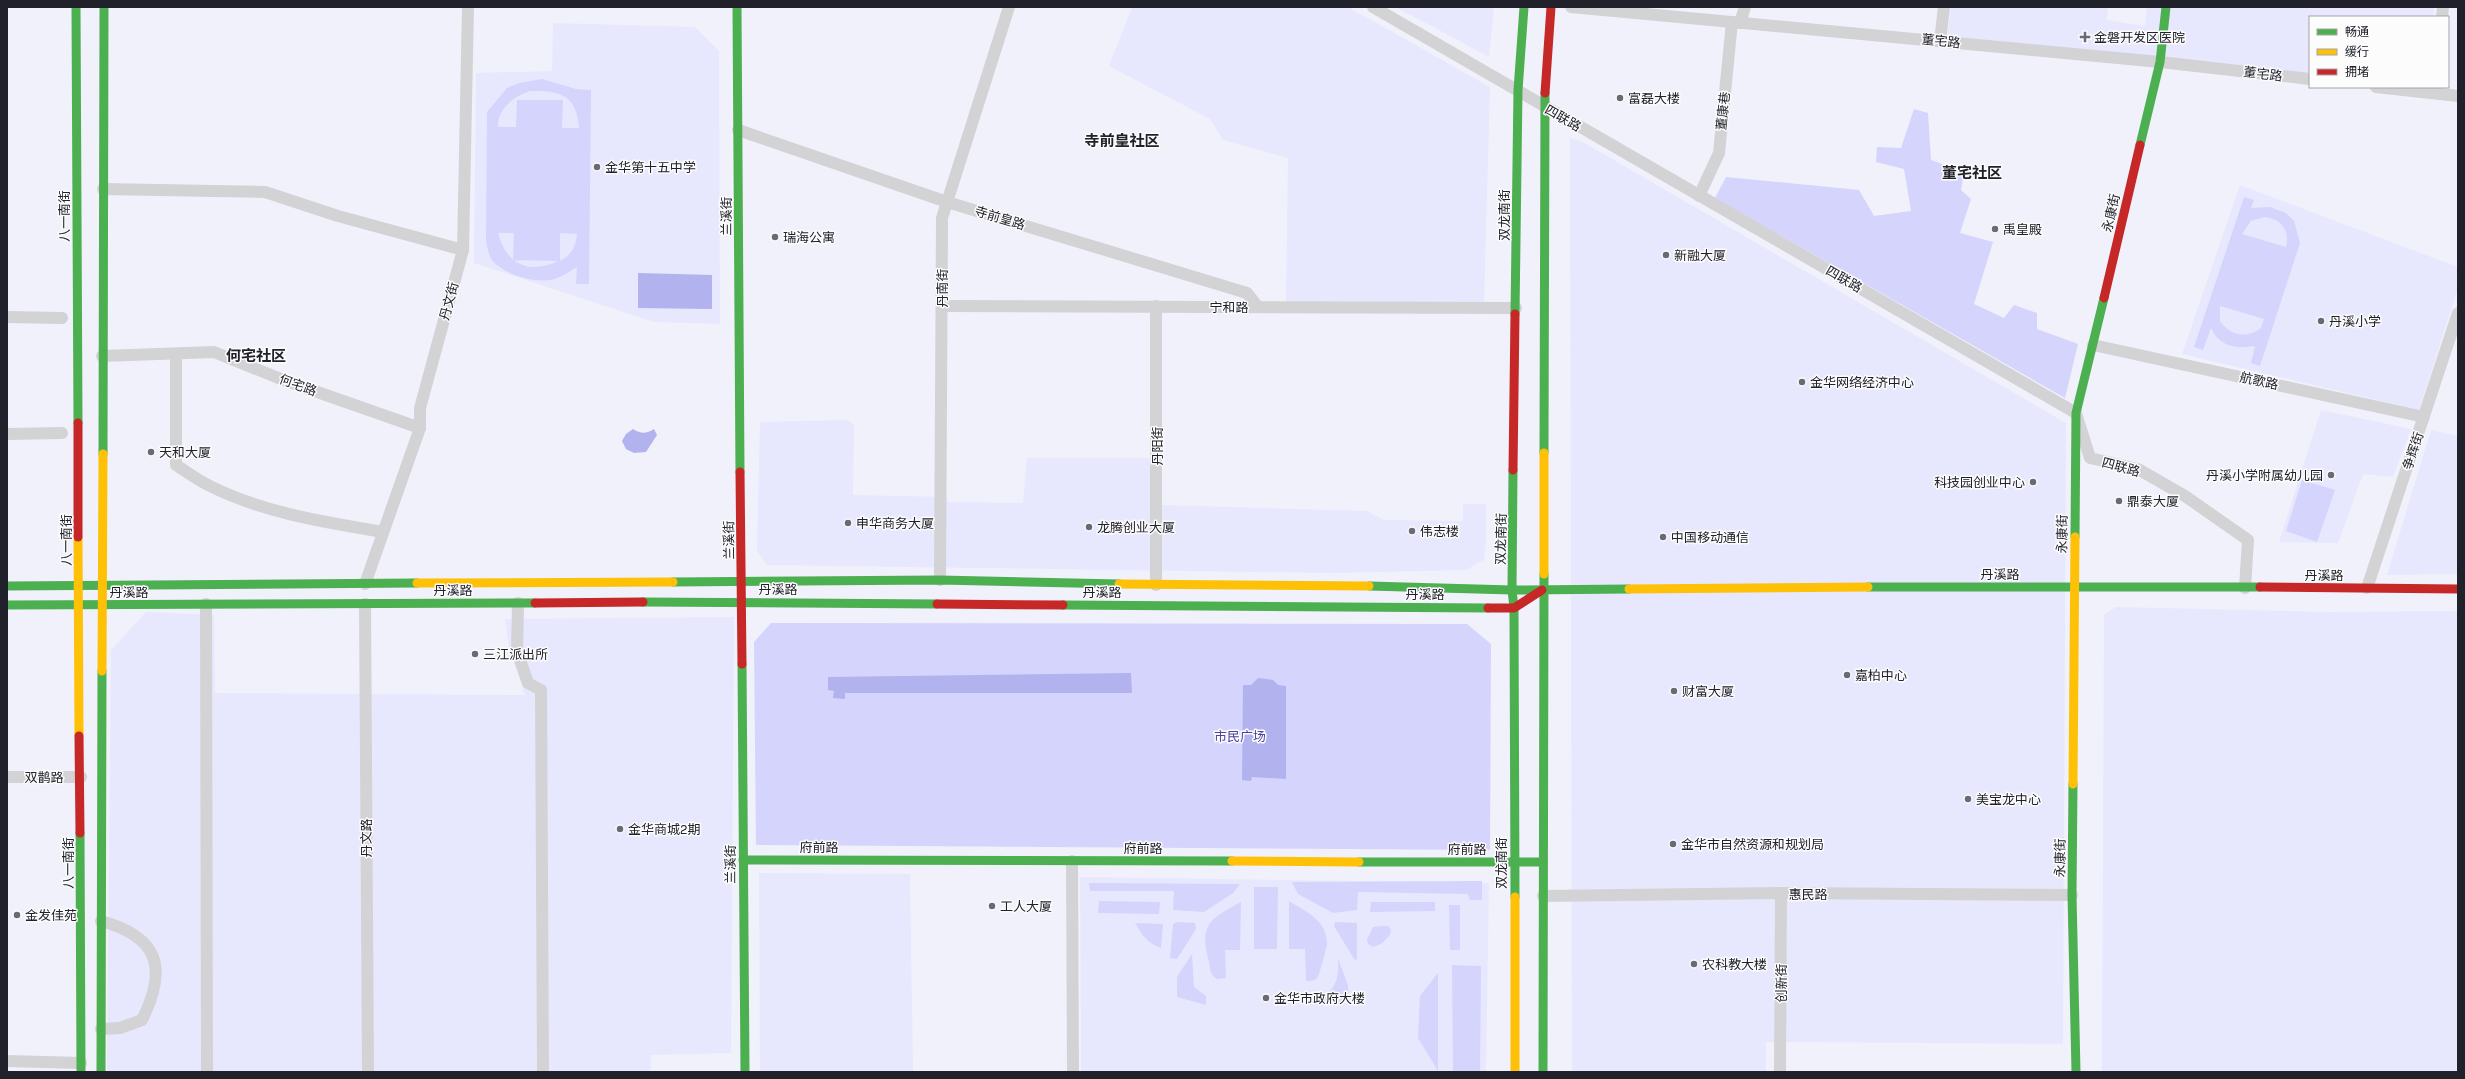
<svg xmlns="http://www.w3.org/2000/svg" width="2465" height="1079" viewBox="0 0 2465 1079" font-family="Karla,'Noto Sans SC',sans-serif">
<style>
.built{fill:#e7e8fd}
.green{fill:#d4d4fd;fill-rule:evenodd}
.water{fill:#b2b2ee}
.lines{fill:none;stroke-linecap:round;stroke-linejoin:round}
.street{stroke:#d3d3d5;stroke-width:12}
.fast{stroke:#4caf50;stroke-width:9}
.slow{stroke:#ffc107;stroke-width:9}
.jam{stroke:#c62828;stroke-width:9}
.poi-dot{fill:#696a74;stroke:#fcfcfc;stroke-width:1.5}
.labels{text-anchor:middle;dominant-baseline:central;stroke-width:3;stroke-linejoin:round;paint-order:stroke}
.poi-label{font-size:13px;fill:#20212b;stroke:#fcfcfc;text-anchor:start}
.street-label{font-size:13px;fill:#20212b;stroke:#fcfcfc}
.park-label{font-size:13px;fill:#4c42a0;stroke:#fcfcfc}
.quarter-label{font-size:15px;font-weight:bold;fill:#20212b;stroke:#fcfcfc}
</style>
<rect width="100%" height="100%" fill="#f0f1fb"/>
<!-- built -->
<g class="built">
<path d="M1132,7H1348L1490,87L1484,303H1286L1288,158L1223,140L1210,119L1109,66Z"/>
<path d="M1395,7H1494L1489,57L1424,22Z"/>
<path d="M1951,7H2108L2107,20L2145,26L2147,7H2434L2433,17H2310V73L1947,37Z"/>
<path d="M553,23L695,27L719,51L720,324L654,322L474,263L476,73L552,71Z"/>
<path d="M1570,138L1583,142L2066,423L2063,1044L1766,1042V1072H1572Z"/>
<path d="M2240,185L2458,267V288L2419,410L2182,354Z"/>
<path d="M2321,410L2411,429L2393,477L2363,474L2338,543L2279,542Z"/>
<path d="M848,420L854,425L853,495L947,497L948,502L1023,503L1027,458H1160V505L1367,511L1384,520L1463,521V504H1486V541L1484,560L1466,570L1332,573L767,565L757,551L760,422Z"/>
<path d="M2431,430L2458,436V574L2387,575Z"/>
<path d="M2116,607L2329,612L2458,611V1072H2102L2104,615Z"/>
<path d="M146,612L214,615L215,693L525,695L509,648L505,619L734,617L731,1053L651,1055L650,1072H107L111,650Z"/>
<path d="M759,873L910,874L913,1072H760Z"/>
<path d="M1080,877L1489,883L1486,1072H1081Z"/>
</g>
<!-- green -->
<g class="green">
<path d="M542,79L576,89L591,90L589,284H576L577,267C570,271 563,276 555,279C537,284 504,275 492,260C488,254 487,246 486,239L487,112L507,88L519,83ZM530,91C560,90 577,95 579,128H562L563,100H517L516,127H498C497,109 514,96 530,91ZM498,233H514L513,260L558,261C529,275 506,264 498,233ZM560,233L577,234C576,246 571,256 560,261Z"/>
<path d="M1914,109L1928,113L1931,160L1964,172L1961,190L1971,199L1960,233L1993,242L1974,304L2004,318L2014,305L2037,313V329L2078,344L2065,398L1715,198L1726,177L1859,190L1874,216L1911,211L1904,169L1876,162L1877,147L1901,148Z"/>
<path d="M2244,197L2254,200L2251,208L2270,207L2286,213L2294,221L2300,243L2260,366L2251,363L2255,346C2236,349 2220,347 2211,328L2203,350L2194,347ZM2265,217C2282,219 2290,231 2286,247L2242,234L2251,221ZM2220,306L2264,319L2261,328C2246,339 2231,336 2220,321Z"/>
<path d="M2302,480L2335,490L2317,542L2286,531Z"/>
<path d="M771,623L1467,624L1491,644L1490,850L756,845L754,642Z"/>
<path d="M1482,881V900H1470L1468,894L1358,892L1357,910L1333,913L1298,894L1292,882Z"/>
<path d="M1089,883L1240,884L1233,893L1204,912L1173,910L1174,891H1090Z"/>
<path d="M1254,887H1278L1277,949H1254Z"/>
<path d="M1099,901L1160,902L1159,914L1098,913Z"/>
<path d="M1289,901C1300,908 1315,915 1322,926C1325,930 1327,939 1327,944C1327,947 1319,975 1318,977C1315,981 1310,981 1306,981L1305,949H1289Z"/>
<path d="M1241,902L1240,950H1225L1226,978L1217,979C1208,973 1211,967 1208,958C1199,922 1213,918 1241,902Z"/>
<path d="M1371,902H1435V911L1370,912Z"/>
<path d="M1449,905H1460V950H1450Z"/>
<path d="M1177,922L1195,923L1196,929L1177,959L1170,958L1173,924Z"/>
<path d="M1335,922L1357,923V960L1354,959L1334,926Z"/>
<path d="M1135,923L1163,924L1161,948C1148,944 1142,935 1135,923Z"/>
<path d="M1382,926H1388L1391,930L1390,935L1381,944L1373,947L1368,944L1367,940L1373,927Z"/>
<path d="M1192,954L1194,987L1206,996V1005L1177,997V977Z"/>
<path d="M1338,958L1348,986V1000L1338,1003L1323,1002L1324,996C1338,986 1339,974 1338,958Z"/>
<path d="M1452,965L1481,966L1480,1072H1453Z"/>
<path d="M1438,973V1071L1418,1038L1420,996Z"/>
</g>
<!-- water -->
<g class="water">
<path d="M638,273L712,275V309L638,308Z"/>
<path d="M633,429C641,434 646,434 654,429L657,435L646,452L634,453L626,449L622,441L626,434Z"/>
<path d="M1131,673L1132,693H845V699L833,698L834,691L828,690V677Z"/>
<path d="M1258,678L1273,680L1278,685L1286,686V779L1252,777L1251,781L1242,780L1243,685H1251Z"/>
</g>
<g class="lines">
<!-- street -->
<g class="street">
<path d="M1373,7L2076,413L2090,458L2138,469L2185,496L2248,540L2245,588"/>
<path d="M1571,7L2160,62L2310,79"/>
<path d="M2442,17L2443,7"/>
<path d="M1740,23L1745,7"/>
<path d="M1940,41L1944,7"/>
<path d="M2376,87L2458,96"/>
<path d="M738,130L947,202L1247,293L1258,307"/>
<path d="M103,189L265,192L338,216L463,250"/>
<path d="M1699,196L1719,153L1732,22"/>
<path d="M942,306L1516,308"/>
<path d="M7,317L62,318"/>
<path d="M2093,345L2424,417"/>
<path d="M176,354V465C187,472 198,480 210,486C264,513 324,522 383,532"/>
<path d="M102,356L214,352L286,381L420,428"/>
<path d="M7,434L62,433"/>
<path d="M940,580L942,218L1009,7"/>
<path d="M365,584L420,428V408L463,250L468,7"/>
<path d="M1156,585V306"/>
<path d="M2367,588L2458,313"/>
<path d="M518,603L517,651L528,683L541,690L543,1072"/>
<path d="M206,604L207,1072"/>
<path d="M365,604L368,1072"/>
<path d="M7,777H81"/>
<path d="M1072,861L1073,1072"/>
<path d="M1543,896L1781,893L2072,895"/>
<path d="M101,921C159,937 168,968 142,1020L120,1028L101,1029"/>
<path d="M7,1061L81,1063"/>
<path d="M1780,1072L1781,893"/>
</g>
<!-- fast -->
<g class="fast">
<path d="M76,7L78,423"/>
<path d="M737,7L740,472"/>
<path d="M2140,145L2160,62L2166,7"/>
<path d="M1515,314L1518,90L1524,7"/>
<path d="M1544,453L1545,93"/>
<path d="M103,454L104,7"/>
<path d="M1513,470L1512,590L1514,608L1515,897"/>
<path d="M2075,537L2076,413L2104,298"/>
<path d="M673,582L940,580L1119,584"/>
<path d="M7,586L417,583"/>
<path d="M1369,586L1512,590L1629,589"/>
<path d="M1868,587H2260"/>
<path d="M643,602L937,604"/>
<path d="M7,605L535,603"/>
<path d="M1063,605L1488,608"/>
<path d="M742,664L745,1072"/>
<path d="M2073,784L2072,895L2076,1072"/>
<path d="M80,833L81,1072"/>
<path d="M743,860L1232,861"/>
<path d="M1359,862H1543"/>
<path d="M101,1072L102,671"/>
<path d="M1543,1072L1544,574"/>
</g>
<!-- slow -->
<g class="slow">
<path d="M78,537L79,736"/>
<path d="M1544,574V453"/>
<path d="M417,583L673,582"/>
<path d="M1119,584L1369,586"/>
<path d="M1629,589L1868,587"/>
<path d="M102,671L103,454"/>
<path d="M2073,784L2075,537"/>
<path d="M1232,861L1359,862"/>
<path d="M1515,897V1072"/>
</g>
<!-- jam -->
<g class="jam">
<path d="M1545,93L1551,7"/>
<path d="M2104,298L2140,145"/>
<path d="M78,423V537"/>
<path d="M1513,470L1515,314"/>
<path d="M740,472L742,664"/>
<path d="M2260,587L2458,589"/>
<path d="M535,603L643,602"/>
<path d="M937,604L1063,605"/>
<path d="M1488,608H1514L1542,590"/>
<path d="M79,736L80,833"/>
</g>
</g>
<!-- markers -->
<g class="poi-dot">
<path d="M2083 31h4v4h4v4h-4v4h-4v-4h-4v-4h4z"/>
<circle cx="1620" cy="98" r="4"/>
<circle cx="597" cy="167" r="4"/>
<circle cx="1995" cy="229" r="4"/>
<circle cx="775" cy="237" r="4"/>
<circle cx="1666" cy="255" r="4"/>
<circle cx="2321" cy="321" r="4"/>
<circle cx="1802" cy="382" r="4"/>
<circle cx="151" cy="452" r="4"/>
<circle cx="2331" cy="475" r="4"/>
<circle cx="2033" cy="482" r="4"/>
<circle cx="2119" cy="501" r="4"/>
<circle cx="848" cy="523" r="4"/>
<circle cx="1089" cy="527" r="4"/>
<circle cx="1412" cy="531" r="4"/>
<circle cx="1663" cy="537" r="4"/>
<circle cx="475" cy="654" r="4"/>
<circle cx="1847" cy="675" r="4"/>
<circle cx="1674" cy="691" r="4"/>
<circle cx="1968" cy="799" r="4"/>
<circle cx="620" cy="829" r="4"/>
<circle cx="1673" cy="844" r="4"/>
<circle cx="992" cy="906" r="4"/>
<circle cx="17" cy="915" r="4"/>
<circle cx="1694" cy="964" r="4"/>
<circle cx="1266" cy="998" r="4"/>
</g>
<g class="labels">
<!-- poi labels -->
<g class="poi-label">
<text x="2094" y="37">金磐开发区医院</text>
<text x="1628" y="98">富磊大楼</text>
<text x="605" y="167">金华第十五中学</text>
<text x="2003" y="229">禹皇殿</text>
<text x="783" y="237">瑞海公寓</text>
<text x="1674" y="255">新融大厦</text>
<text x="2329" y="321">丹溪小学</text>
<text x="1810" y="382">金华网络经济中心</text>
<text x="159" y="452">天和大厦</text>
<text x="2323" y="475" text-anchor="end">丹溪小学附属幼儿园</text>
<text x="2025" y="482" text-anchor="end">科技园创业中心</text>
<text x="2127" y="501">鼎泰大厦</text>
<text x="856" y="523">申华商务大厦</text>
<text x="1097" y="527">龙腾创业大厦</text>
<text x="1420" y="531">伟志楼</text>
<text x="1671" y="537">中国移动通信</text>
<text x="483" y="654">三江派出所</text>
<text x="1855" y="675">嘉柏中心</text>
<text x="1682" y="691">财富大厦</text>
<text x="1976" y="799">美宝龙中心</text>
<text x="628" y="829">金华商城2期</text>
<text x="1681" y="844">金华市自然资源和规划局</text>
<text x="1000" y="906">工人大厦</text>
<text x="25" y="915">金发佳苑</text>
<text x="1702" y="964">农科教大楼</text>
<text x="1274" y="998">金华市政府大楼</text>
</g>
<!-- street labels -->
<g class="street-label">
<text transform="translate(1941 41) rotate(6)">董宅路</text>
<text transform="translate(2263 74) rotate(7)">董宅路</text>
<text transform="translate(1723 111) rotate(-84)">董康巷</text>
<text transform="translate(1563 118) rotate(30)">四联路</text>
<text transform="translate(2111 213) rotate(-77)">永康街</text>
<text transform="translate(1504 215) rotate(-90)">双龙南街</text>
<text transform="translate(64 216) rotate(-90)">八一南街</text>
<text transform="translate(726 216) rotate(-90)">兰溪街</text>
<text transform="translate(1000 218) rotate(17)">寺前皇路</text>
<text transform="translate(1844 279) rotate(30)">四联路</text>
<text transform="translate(942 288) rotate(-90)">丹南街</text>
<text transform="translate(449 301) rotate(-75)">丹文街</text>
<text x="1229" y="307">宁和路</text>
<text transform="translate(2259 381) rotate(12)">航歌路</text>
<text transform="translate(298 385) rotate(20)">何宅路</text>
<text transform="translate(1157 446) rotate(-90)">丹阳街</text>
<text transform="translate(2413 451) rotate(-71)">争辉街</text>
<text transform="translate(2121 467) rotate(15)">四联路</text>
<text transform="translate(2062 534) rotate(-89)">永康街</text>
<text transform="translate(1501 539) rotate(-89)">双龙南街</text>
<text transform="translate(66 540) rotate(-90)">八一南街</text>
<text transform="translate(729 540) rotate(-91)">兰溪街</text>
<text x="2000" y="574">丹溪路</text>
<text x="2324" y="575">丹溪路</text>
<text x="778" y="589">丹溪路</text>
<text x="453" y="590">丹溪路</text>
<text x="129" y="592">丹溪路</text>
<text x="1102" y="592">丹溪路</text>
<text x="1425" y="594">丹溪路</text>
<text x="44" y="777">双鹊路</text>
<text transform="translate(366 838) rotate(-90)">丹文路</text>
<text x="819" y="847">府前路</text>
<text x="1143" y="848">府前路</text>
<text x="1467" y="849">府前路</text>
<text transform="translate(2060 858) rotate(-89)">永康街</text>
<text transform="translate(68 863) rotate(-90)">八一南街</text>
<text transform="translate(1501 863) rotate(-90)">双龙南街</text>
<text transform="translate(730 864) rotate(-90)">兰溪街</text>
<text x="1808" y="894">惠民路</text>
<text transform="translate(1781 983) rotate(-90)">创新街</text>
</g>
<!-- park labels -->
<g class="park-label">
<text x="1240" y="736">市民广场</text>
</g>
<!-- quarter labels -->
<g class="quarter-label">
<text x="1122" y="141">寺前皇社区</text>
<text x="1972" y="173">董宅社区</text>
<text x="256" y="356">何宅社区</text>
</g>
</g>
<!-- border -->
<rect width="2465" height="1079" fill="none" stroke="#20212b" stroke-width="16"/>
<!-- legend -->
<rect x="2309" y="16" width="140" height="72" fill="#fcfcfc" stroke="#a4a4a8"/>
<rect x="2317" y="29" width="20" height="6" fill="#4caf50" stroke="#a4a4a8"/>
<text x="2345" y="36" font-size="12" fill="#20212b">畅通</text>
<rect x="2317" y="49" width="20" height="6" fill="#ffc107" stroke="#a4a4a8"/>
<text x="2345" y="56" font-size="12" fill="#20212b">缓行</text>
<rect x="2317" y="69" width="20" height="6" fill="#c62828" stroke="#a4a4a8"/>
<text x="2345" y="76" font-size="12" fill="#20212b">拥堵</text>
</svg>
